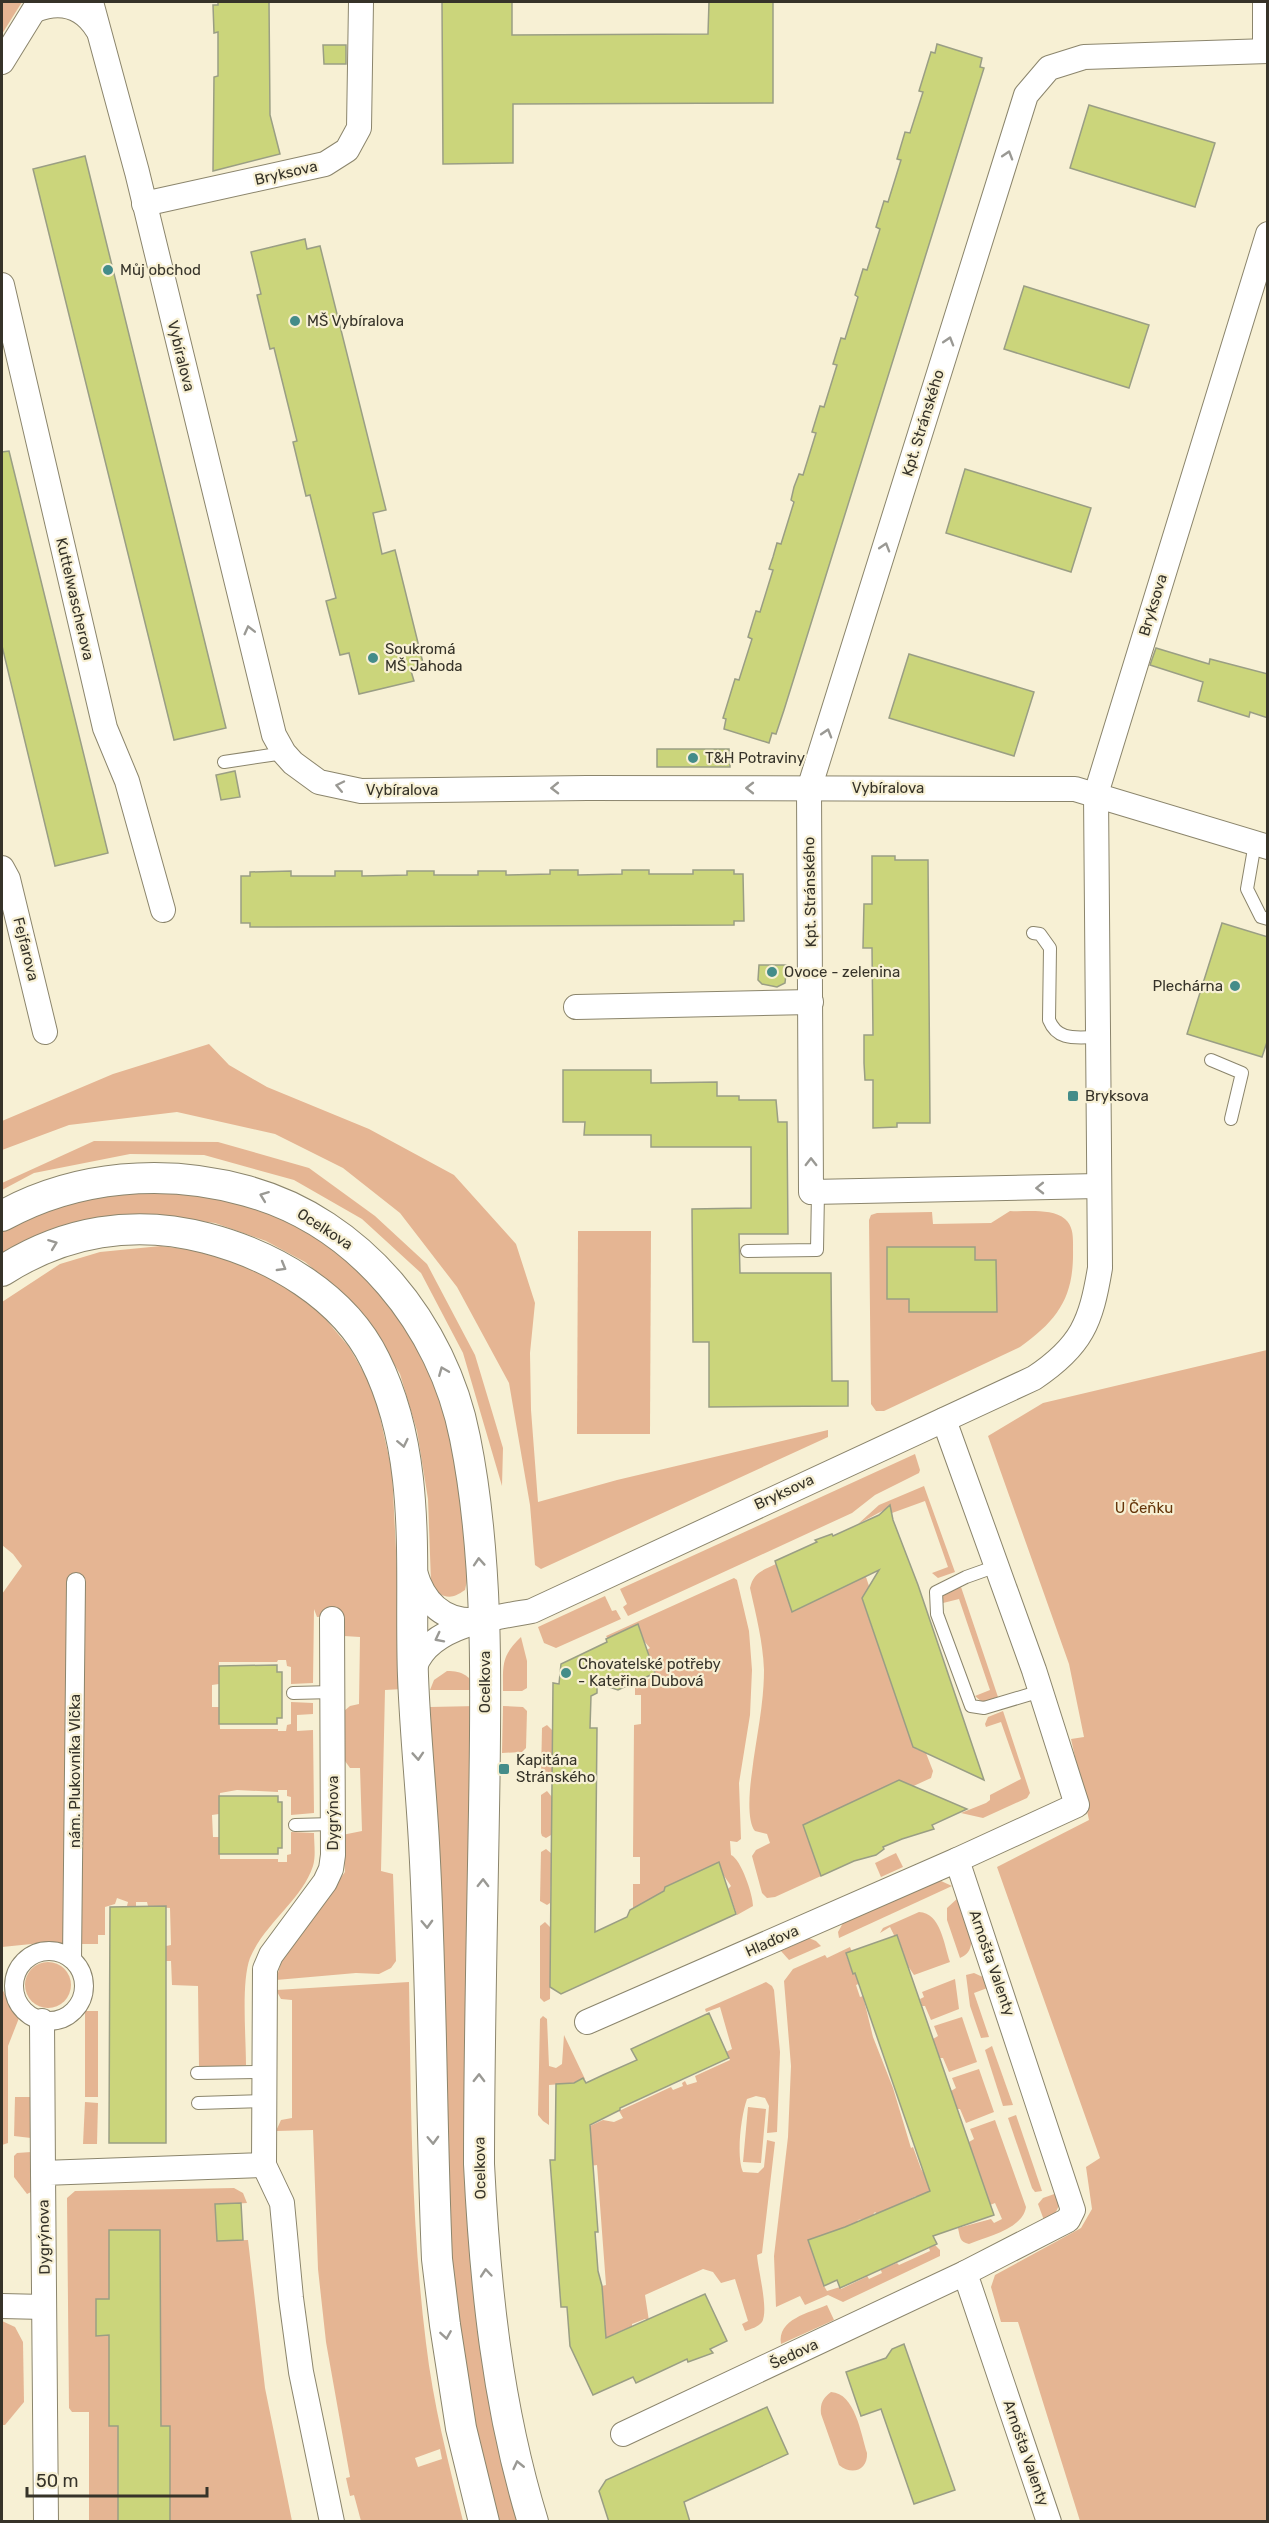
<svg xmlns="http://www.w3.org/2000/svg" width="1269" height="2523" viewBox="0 0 1269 2523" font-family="Rubik,sans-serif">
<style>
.green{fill:#e5b593;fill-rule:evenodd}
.building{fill:#cbd57b;stroke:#9a9e84;stroke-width:1.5}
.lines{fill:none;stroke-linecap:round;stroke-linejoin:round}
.service-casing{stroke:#8b856c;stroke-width:14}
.pedestrian-casing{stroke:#8b856c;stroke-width:20}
.minor-casing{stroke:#8b856c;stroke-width:26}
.tertiary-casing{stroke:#8b856c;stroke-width:32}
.service{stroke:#fff;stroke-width:12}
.pedestrian{stroke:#fff;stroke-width:18}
.minor{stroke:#fff;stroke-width:24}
.tertiary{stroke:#fff;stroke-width:30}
.oneway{stroke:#9a9994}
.poi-dot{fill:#448c89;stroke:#f7f0d4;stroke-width:2}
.labels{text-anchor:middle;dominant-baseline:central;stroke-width:4.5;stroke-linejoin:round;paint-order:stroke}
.street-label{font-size:15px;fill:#363329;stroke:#f7f0d4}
.poi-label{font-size:15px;fill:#363329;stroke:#f7f0d4;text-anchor:start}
.park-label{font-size:15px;fill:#653509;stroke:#f7f0d4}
</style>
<rect width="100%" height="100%" fill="#f7f0d4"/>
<!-- green -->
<g class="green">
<path d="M2,2H22L2,34Z"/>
<path d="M209,1044L229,1065L267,1087L369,1129L454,1175L516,1244L535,1303L530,1353L531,1410L538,1502L617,1480L828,1430V1437L541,1569L535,1565L530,1505L509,1383L457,1287L400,1213L343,1168L275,1134L177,1112L69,1125L2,1150V1121L113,1074Z"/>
<path d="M94,1141L218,1142L309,1168L375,1216L427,1264L475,1355L503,1448L502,1486L463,1353L421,1273L362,1219L294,1180L204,1155L130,1154L34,1173L2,1190V1183Z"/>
<path d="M169,1185L294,1216L387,1289L426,1358L451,1422L470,1567L465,1590C453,1598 449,1599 435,1592L431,1582L428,1499L417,1431L400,1374L375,1331L344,1294L305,1262L266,1241L215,1223L151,1215L2,1262V1224L51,1199Z"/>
<path d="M1010,1211C1026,1212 1052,1208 1065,1219C1074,1227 1073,1238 1073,1250C1074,1297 1058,1320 1020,1347L884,1411H876L871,1404L869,1220L871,1215L877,1213L932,1212L933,1224L991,1223ZM975,1260H996V1311H909V1299Z"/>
<path d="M578,1231H651L650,1434H577Z"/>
<path d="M161,1246L215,1253L290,1287L323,1316L349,1347L374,1390L392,1471L403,1689L385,1690L381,1871L393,1874L396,1961L391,1968L379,1974L356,1973L276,1980L282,1959L345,1872L342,1835L362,1831L360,1768H350L345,1761L344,1711L350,1706L359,1704L360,1637L344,1636L343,1615L317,1617L314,1609L313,1683L291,1684V1667L287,1666L286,1660H278L277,1662H219V1684L212,1685V1707H219L220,1729H278V1731H286L287,1725L291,1724V1702L313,1703V1714L297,1715V1731L313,1730L314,1813L291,1815V1797L287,1796V1790H278V1792L237,1790L220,1793L219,1814L212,1815L213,1837H220V1859H278V1862H287V1855L291,1854V1832L314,1833C314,1843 316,1856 313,1866C302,1900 264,1924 250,1958C241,1982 246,2037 246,2065L240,2066H199L198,1986L172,1985L171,1961H166V1946L171,1945L170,1908L148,1906L147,1902H136V1906H127L128,1902L117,1898L115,1904L105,1907V1935H98V1944H79L83,1825V1815L81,1814L84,1761L81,1759L83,1636H85V1625L68,1607L65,1793L66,1946L51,1942L2,1947V1594L22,1566L13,1554L2,1545V1302L60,1264L100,1252Z"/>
<path d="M1267,1350V2521H1080L1018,2322H1001L991,2287L995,2275L1081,2228L1092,2209L1086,2167L1100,2158L997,1867L1089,1820L1071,1739L1084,1737L1069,1664L988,1436L1043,1403Z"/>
<path d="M915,1454L920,1470L919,1473L875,1495L852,1513L628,1616L623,1607L627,1604L620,1589Z"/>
<path d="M924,1486L955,1572L938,1578L932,1573L948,1567L925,1501L892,1513L884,1510L858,1524L879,1505Z"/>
<path d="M776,1564L793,1612L865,1574L871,1592L862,1599L913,1747L918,1750L924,1748L933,1771L931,1778L907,1789L904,1782L900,1781L804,1826L821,1876L775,1897L767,1898L762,1893L752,1856L756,1850L770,1843L767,1834L755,1831C746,1820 750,1786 752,1772C756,1738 764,1705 764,1670C763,1642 756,1615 750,1588C753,1573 763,1570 776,1564Z"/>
<path d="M734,1578L737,1580L749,1631L752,1670L750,1715L739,1783L741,1839L737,1842L730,1841L731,1855C741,1859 753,1895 753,1906L737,1915L728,1889L731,1886L716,1864L667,1886L664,1890L666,1894L633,1909V1884H640V1857H633L634,1725L641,1724V1695H635V1688L655,1675L647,1650L650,1648L644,1641L639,1627L608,1639L606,1636Z"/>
<path d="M961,1587L998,1697L982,1702L975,1696L990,1690L959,1599L943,1603L941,1598L945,1592Z"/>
<path d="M605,1596L612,1611L616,1610L621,1619L556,1648L544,1643L538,1627Z"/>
<path d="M521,1637L527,1661V1688L522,1691H503C503,1665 501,1656 521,1637Z"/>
<path d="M447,1671C463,1671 470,1676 477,1690H430L434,1680Z"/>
<path d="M477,1706L473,2093L526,2521H490L478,2475L439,2181L430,1707Z"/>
<path d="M503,1706L523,1707L527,1711L526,1748L522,1752L502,1753Z"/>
<path d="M1003,1711L1030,1793L1027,1798L983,1818L961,1813L986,1803L990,1800V1795L1021,1779L1001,1722L986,1727L985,1724L988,1717Z"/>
<path d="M547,1725L553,1731L552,1779L546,1781L541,1775L542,1728Z"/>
<path d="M547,1791L552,1797L551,1835L546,1838L542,1836L541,1833V1795Z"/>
<path d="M546,1849L552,1854L550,1903L547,1905L540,1901L541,1852Z"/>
<path d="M896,1853L903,1867L881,1877L875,1863Z"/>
<path d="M941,1881L952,1886L839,1938L838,1932L843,1923L929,1883Z"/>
<path d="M959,1897C964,1914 984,1949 960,1958L947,1920V1908Z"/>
<path d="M919,1912C941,1913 944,1945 950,1962L914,1975L908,1966L898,1937H895L890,1927L880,1933L883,1928Z"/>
<path d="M545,1922L551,1928L550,1999L544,2002L540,1998V1926Z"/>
<path d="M809,1938L816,1941L821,1946L789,1960L781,1951Z"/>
<path d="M850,1947L852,1952L846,1955L853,1974L858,1973L861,1983L856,1985L860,1997L863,1996L873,2037L893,2088L911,2148L913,2147L921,2169L935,2191L917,2199L916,2196L877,2214L875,2212L871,2217L858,2220L824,2286L827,2291L840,2287L841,2289L866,2277V2274L869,2279L882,2273L880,2268L882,2269L897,2263L899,2265L930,2251L929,2248L935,2245L940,2250V2256L843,2302L828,2295L805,2305L800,2296L776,2307L774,2256L788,2137L791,2066L784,1981L793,1969L825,1955L827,1958Z"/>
<circle cx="48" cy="1985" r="23"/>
<path d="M974,1973L985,1978L990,1987L974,1993L989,2037L981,2038L970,2006L966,1975Z"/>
<path d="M955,1979L959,2009L931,2020L925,2006H922L920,1999L924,1997L922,1992Z"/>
<path d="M409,1982C411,2103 411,2223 426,2343C433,2403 448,2462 463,2521H361L354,2495L350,2496L346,2478L350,2477L326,2342L318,2269L313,2130L276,2131L281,2120L292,2118V2000L281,1999L276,1990ZM440,2449L442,2459L418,2467L415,2458Z"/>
<path d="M766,1982L772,1986L774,1990L780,2052L777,2132L767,2133L769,2106L765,2098L756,2096L747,2099C741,2115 736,2157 743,2172L758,2173L764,2167L767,2140L775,2142L762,2253L757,2255C758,2270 769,2310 762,2322C758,2327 751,2329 745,2331L742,2324L748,2321L735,2279L721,2283L713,2272L703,2269L645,2295L649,2321L645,2319L632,2324V2326L614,2334L608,2341L600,2323V2296L603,2295L602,2286L606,2285L597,2165L590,2166V2126L603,2120L614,2122L623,2118L619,2111L671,2087L673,2090L683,2086L682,2083L685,2081L687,2085L697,2082L695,2076L730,2060L726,2052L732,2049L720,2007L706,2012L705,2009Z"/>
<path d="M2,1989L19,2018L8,2046V2143L2,2145Z"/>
<rect x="85" y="2011" width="13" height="86"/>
<path d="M543,2016L547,2019L549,2066L556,2068L562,2064L564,2035L585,2079L574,2083L549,2085V2125L543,2121L538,2115L540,2019Z"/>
<path d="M962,2017L977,2062L949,2072L943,2058H939L933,2039L938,2036L934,2026Z"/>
<path d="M992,2046L1013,2105L1003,2106L985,2050Z"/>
<path d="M979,2069L994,2112L966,2123L960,2109H957L951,2091L956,2088L952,2078Z"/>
<path d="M15,2097H31V2138L14,2136Z"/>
<path d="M85,2102L98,2103L97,2144H83Z"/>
<path d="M748,2107L766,2109L761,2163L743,2162Z"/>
<path d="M1016,2115L1042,2191L1035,2192L1032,2188L1008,2118Z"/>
<path d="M995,2120L1026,2207C1023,2229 986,2237 969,2244C959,2242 960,2236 958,2228L991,2219L994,2223L1002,2219L995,2203L990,2205L969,2142L974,2139L970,2129Z"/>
<path d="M31,2152V2192L27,2194L14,2177V2156L17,2153Z"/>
<path d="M234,2188L243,2193L247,2203L215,2205L217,2241L248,2240L265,2388L292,2521H170V2426H161L160,2230L109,2231V2299H96V2305H102L97,2336L108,2335L109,2310V2426H118V2521H89V2412H72L69,2408L67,2198L75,2191Z"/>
<path d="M1060,2192C1061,2208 1056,2213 1045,2223L1038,2204L1043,2198Z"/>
<path d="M827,2305L834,2320L781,2344C777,2319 809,2313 827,2305Z"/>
<path d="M2,2321L15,2327L23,2342L24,2402L5,2425H2Z"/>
<path d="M831,2392C855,2393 861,2434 867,2453C868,2470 852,2476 839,2465L821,2414C820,2403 823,2398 831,2392Z"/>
</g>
<!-- building -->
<g class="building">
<path d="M218,2H269L270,115L280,154L213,171L214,77L218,76V32L214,33L213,5H218Z"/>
<path d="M442,2H512V35L708,34L709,2H773V103L513,104V163L443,164Z"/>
<path d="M937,44L982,58L980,67L984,68L784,710L776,734L772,733L769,743L724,729L726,719L723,718L735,679L739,680L752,639L748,637L756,611L760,612L773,570L769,569L773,557L777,543L781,544L794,502L791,500L794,487L799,474L803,475L816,433L812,432L820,406L824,407L837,365L833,364L841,338L845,339L858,297L855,295L863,269L867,270L880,229L876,227L884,201L888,202L901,160L897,159L905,132L910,133L923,92L919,91L931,52L935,53Z"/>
<path d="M323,45H346V64H324Z"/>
<path d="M1089,105L1215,143L1195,207L1070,168Z"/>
<path d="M85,156L226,728L174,740L33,169Z"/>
<path d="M305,239L307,249L320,246L386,510L373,513L382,554L395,550L424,667L411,671L414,681L359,694L349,653L340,655L326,601L336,598L310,495L306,496L293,442L297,441L274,348L270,349L257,295L261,294L251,252Z"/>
<path d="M1024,286L1149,325L1129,388L1004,349Z"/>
<path d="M9,451L108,853L55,866L2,646V452Z"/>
<path d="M965,469L1091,508L1071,572L946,533Z"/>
<path d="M1156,648L1209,664L1210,659L1268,674V718L1250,712L1249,717L1198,701L1203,682L1150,665Z"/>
<path d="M909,654L1034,692L1014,756L889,718Z"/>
<path d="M657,749H729L730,767H657Z"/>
<path d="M235,771L240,797L221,800L216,775Z"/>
<path d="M872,856H895V860H928L930,1123H897V1127L873,1128V1080H865L864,1063V1035H873L872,948H863L864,904H872Z"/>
<path d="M550,870H578V875L622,874V870H649V874H693V870H734V874H743L744,921H734V925L275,927H250V923H241V876H250V872L291,871V876H335V871H362V876L407,875V871H434V875H478V871H506V875L550,874Z"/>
<path d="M1222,923L1268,937V1039L1262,1057L1187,1034Z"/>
<path d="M759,965H787L785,983L777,987L762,984L758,980Z"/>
<path d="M563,1070H651V1083L717,1082V1096H739V1100H776L778,1122H787L788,1234H739L740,1273H831L832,1381H848V1406L709,1407V1342H693L692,1209L751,1208V1147H651V1135H584L585,1122H563Z"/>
<path d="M887,1247H975V1260H996L997,1312H909V1299H887Z"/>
<path d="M890,1505L893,1520L918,1585L984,1780L913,1747L862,1598L879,1570L792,1612L775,1561L817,1542L815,1540L832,1534L833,1536L879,1515Z"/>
<path d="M638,1624L655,1673L618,1690L597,1683V1693L591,1696L590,1728H597L595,1932L627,1917L630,1910L664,1891L665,1887L719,1862L736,1914L561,1994L550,1987L553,1683L559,1684L561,1664L607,1642L606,1639Z"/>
<path d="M277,1665V1672H282V1718H277V1724H219V1666Z"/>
<path d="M899,1780L967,1809L932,1825L934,1829L902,1839L883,1847L884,1849L876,1855L854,1861L821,1876L803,1825Z"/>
<path d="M219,1796H278V1802H282V1848H278V1854H219Z"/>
<path d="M166,1906V2143H109L110,1907Z"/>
<path d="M897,1935L994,2215L933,2236L937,2244L840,2288L837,2280L824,2286L808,2240L845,2227L930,2191L855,1973L853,1974L846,1953Z"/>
<path d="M709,2013L729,2058L620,2108V2110L590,2125L598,2232H595L598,2271L602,2286L606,2338L705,2294L727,2341L710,2349L713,2353L688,2362L687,2359L636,2383L633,2377L593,2395L570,2346L567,2307H561L550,2160H555L556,2084L574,2083L583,2078L586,2083L603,2075L637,2060L631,2049Z"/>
<path d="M241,2203L243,2240L217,2241L215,2204Z"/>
<path d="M109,2230H160L161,2426H170V2522H118V2426H109V2335L96,2336V2299H109Z"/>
<path d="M904,2344L955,2490L914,2504L881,2409L861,2416L846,2372L886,2358L892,2349Z"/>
<path d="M767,2407L788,2454L684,2502L690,2522H609L599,2491L606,2480Z"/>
</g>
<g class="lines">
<!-- service casing -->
<g class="service-casing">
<g id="service">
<path d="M224,762L284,753"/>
<path d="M1255,843L1247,889L1261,917L1268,919"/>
<path d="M1033,933L1040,934L1050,948L1049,1020C1058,1042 1077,1037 1098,1037"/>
<path d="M1211,1060L1242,1073L1231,1119"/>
<path d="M747,1251L817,1250L818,1192"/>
<path d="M997,1566L966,1577L936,1592L937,1614L971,1706L984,1708L1041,1691"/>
<path d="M293,1693L333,1692"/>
<path d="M295,1825L333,1824"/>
<path d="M197,2073L264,2072"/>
<path d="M198,2103L263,2101"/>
</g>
</g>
<!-- pedestrian casing -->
<g class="pedestrian-casing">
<g id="pedestrian">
<circle cx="49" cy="1986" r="35"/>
<path d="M72,1959L76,1582"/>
</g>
</g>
<!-- minor casing -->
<g class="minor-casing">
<g id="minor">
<path d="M91,2L137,172L274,735L284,753L293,763L319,782L361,791L587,788L1075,789L1268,847"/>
<path d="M35,10C60,0 83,6 97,29"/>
<path d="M1265,50V2"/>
<path d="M2,62L39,2"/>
<path d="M144,204L325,164L347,150L359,128L361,2"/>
<path d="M2,285L105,728L127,781L163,910"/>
<path d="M2,868L8,879L45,1032"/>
<path d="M576,1007L811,1002"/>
<path d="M1098,1186L811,1192L809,789L1026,95L1049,68L1084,57L1268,51"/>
<path d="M944,1420L1034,1670L1077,1805L957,1860L1073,2210L1068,2220L965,2273L1049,2522"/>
<path d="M415,1572C424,1603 445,1623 479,1620"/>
<path d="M413,1674C422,1626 492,1618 532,1611L1034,1378C1082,1346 1091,1322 1100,1268L1096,794L1268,234"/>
<path d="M42,2021L43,2173"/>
<path d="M587,2022L957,1860"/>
<path d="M264,2165L282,2203L291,2298L301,2372L332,2522"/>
<path d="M2,2306L44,2307"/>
<path d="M623,2434L965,2273"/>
<path d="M46,2522L43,2173L264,2165L265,1969L271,1955L325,1882L331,1869L333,1855L332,1619"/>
</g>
</g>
<!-- tertiary casing -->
<g class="tertiary-casing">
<g id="tertiary">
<path d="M2,1216C76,1175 166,1168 247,1191C360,1222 443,1325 465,1438C489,1557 486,1689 484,1810C482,1928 479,2046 479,2164C485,2284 497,2405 533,2522"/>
<path d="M2,1271C64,1231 134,1219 206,1238C272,1255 344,1296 375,1360C424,1458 409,1570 413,1676C415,1732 421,1788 424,1843C432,1982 431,2121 437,2259L445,2325L461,2428L484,2522"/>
</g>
</g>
<!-- service -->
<use href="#service" class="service"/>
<!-- pedestrian -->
<use href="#pedestrian" class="pedestrian"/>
<!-- minor -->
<use href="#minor" class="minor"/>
<!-- tertiary -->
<use href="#tertiary" class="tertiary"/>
</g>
<!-- one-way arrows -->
<defs><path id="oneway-chevron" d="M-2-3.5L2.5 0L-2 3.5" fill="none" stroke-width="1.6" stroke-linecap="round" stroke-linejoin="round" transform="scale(1.5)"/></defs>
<g class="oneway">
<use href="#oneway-chevron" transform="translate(1008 155) rotate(-73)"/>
<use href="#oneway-chevron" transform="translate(949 341) rotate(-73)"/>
<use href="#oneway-chevron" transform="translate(885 547) rotate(-73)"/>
<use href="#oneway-chevron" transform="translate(249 630) rotate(-104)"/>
<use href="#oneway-chevron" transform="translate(827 733) rotate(-73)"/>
<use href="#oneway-chevron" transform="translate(340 786) rotate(-168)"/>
<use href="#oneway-chevron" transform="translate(555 788) rotate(179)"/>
<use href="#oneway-chevron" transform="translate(750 788) rotate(-180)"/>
<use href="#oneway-chevron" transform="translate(811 1162) rotate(-90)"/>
<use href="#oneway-chevron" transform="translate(1040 1188) rotate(179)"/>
<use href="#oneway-chevron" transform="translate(264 1196) rotate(-159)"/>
<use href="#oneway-chevron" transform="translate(53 1244) rotate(-21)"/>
<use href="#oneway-chevron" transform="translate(282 1267) rotate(30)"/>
<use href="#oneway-chevron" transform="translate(443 1371) rotate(-112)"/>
<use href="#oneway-chevron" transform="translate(403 1443) rotate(78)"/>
<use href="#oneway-chevron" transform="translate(479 1562) rotate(-94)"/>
<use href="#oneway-chevron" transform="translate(439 1638) rotate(153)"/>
<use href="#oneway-chevron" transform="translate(418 1756) rotate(86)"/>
<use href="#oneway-chevron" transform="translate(483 1883) rotate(-89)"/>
<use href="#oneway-chevron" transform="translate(427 1924) rotate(88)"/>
<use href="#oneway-chevron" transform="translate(479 2078) rotate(-89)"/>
<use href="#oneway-chevron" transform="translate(433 2140) rotate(88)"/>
<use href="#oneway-chevron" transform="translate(486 2273) rotate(-95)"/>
<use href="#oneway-chevron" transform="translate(446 2335) rotate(81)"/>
<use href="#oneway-chevron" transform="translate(518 2465) rotate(-103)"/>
</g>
<!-- markers -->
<g class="poi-dot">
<circle cx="108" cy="270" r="6"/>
<circle cx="295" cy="321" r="6"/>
<circle cx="373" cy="658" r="6"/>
<circle cx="693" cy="758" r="6"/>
<circle cx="772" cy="972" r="6"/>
<circle cx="1235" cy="986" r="6"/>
<rect x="1067" y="1090" width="12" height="12" rx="3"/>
<circle cx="566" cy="1673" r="6"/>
<rect x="498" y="1763" width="12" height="12" rx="3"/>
</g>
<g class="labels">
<!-- street labels -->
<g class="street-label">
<text transform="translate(286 173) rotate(-13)">Bryksova</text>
<text transform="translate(181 356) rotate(76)">Vybíralova</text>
<text transform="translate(923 423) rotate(-73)">Kpt. Stránského</text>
<text transform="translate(75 599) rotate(77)">Kuttelwascherova</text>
<text transform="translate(1153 605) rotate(-73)">Bryksova</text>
<text x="888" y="788">Vybíralova</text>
<text x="402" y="790">Vybíralova</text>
<text transform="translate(810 892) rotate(-91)">Kpt. Stránského</text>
<text transform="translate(26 949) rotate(76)">Fejfarova</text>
<text transform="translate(325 1229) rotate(33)">Ocelkova</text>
<text transform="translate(784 1492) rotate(-25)">Bryksova</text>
<text transform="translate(485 1682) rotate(-90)">Ocelkova</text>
<text transform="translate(75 1771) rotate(-90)">nám. Plukovníka Vlčka</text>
<text transform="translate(333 1813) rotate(-90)">Dygrýnova</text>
<text transform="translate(772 1941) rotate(-24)">Hlaďova</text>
<text transform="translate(992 1963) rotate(71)">Arnošta Valenty</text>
<text transform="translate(480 2168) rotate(-91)">Ocelkova</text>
<text transform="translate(44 2237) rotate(-91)">Dygrýnova</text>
<text transform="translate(794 2354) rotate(-25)">Šedova</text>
<text transform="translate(1026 2453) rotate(71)">Arnošta Valenty</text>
</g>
<!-- poi labels -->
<g class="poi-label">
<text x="120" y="270">Můj obchod</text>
<text x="307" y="321">MŠ Vybíralova</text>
<text x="385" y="649">Soukromá<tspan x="385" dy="17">MŠ Jahoda</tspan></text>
<text x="705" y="758">T&amp;H Potraviny</text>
<text x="784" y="972">Ovoce - zelenina</text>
<text x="1223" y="986" text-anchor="end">Plechárna</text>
<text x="1085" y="1096">Bryksova</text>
<text x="578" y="1664">Chovatelské potřeby<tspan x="578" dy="17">- Kateřina Dubová</tspan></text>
<text x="516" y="1760">Kapitána<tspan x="516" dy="17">Stránského</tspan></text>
</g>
<!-- park labels -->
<g class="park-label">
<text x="1144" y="1508">U Čeňku</text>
</g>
</g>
<!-- border -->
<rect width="1269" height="2523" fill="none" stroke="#363329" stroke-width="6"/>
<!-- scale -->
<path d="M27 2487v9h180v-9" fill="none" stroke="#363329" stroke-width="3"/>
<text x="36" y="2487" font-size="18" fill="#363329" stroke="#f7f0d4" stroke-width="4.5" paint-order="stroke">50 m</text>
</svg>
